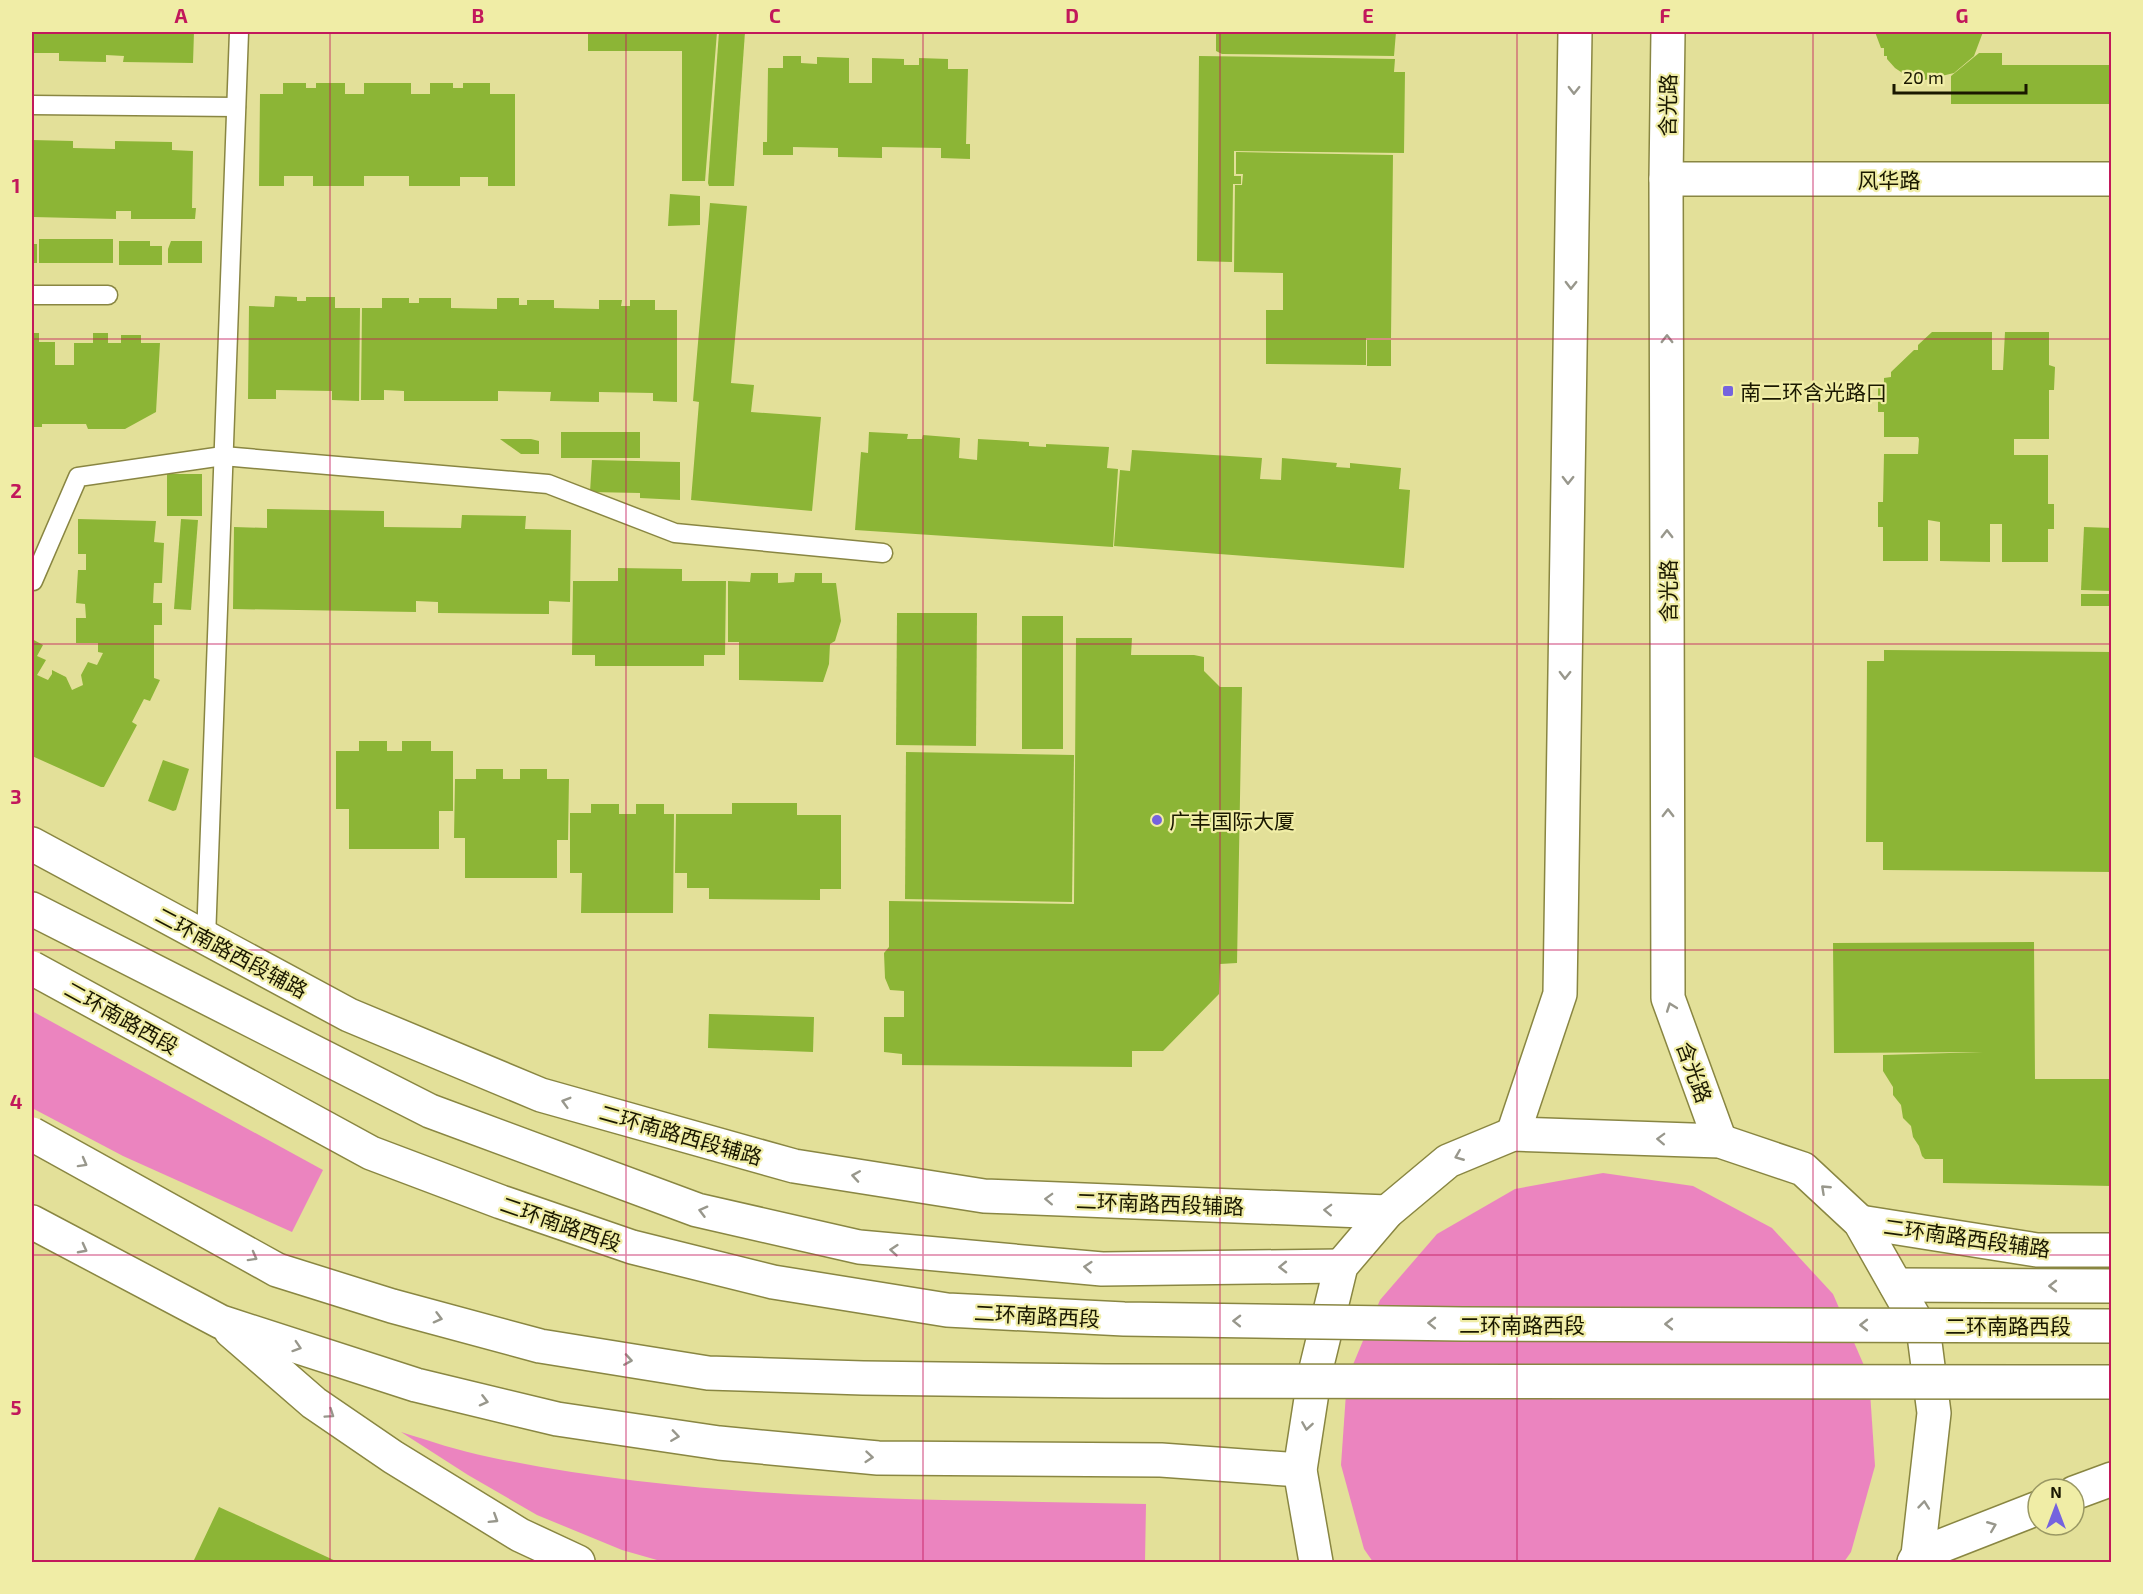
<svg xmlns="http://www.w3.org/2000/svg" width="2143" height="1594" viewBox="0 0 2143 1594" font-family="'Exo 2','Noto Sans SC',sans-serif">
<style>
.green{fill:#eb84bf}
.building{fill:#8cb536}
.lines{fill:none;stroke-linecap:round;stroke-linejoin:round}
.lane-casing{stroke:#898642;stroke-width:21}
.street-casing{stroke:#898642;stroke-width:36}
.secondary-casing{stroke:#898642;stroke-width:36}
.lane{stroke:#fff;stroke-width:18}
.street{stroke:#fff;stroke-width:33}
.secondary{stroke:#fff;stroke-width:33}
.highway-bridge-casing{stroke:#898642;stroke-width:36;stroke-linecap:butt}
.highway-bridge{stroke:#fff;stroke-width:33}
.oneway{stroke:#98978c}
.grid{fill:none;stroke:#c2185b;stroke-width:1.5;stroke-opacity:0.55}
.poi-dot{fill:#7563de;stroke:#f0eda6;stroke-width:2}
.labels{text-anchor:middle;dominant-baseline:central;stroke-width:4.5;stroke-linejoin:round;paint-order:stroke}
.street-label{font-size:21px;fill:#1a1800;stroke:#f0eda6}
.poi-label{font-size:21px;fill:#1a1800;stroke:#f0eda6;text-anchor:start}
.neatline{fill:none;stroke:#c2185b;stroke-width:2}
.grid-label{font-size:20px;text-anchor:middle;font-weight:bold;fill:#c2185b}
</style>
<rect width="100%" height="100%" fill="#e3e099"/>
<!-- green -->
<g class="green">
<path d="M32,1011L323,1170L292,1232L123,1156L32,1108Z"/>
<path d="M1603,1173L1693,1186L1772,1228L1833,1294L1869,1377L1875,1466L1851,1552L1844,1562H1373L1364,1549L1341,1465L1347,1379L1380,1300L1437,1234L1515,1189Z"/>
<path d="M401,1432C430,1441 459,1451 489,1457C705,1502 926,1499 1146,1504L1145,1562H664L622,1550L537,1515L468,1475Z"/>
</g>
<!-- building -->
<g class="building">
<path d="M32,32H194L193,63L123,62L124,56L106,55V62L59,61V53H32Z"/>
<path d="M588,32H717L705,181H682V51H588Z"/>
<path d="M719,32H745L734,186H709L708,183Z"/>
<path d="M1216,32H1396L1394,56L1222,54L1216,51Z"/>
<path d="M1875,32H1983L1974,56L1954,73L1925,80L1910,78L1895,68L1887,59V56H1884V48H1881Z"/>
<path d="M1979,53H2002V65H2112V104H1951V76Z"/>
<path d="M783,56H801V63L817,64V57L849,58V83H872V58L904,59V65H919V58L948,59V69H968L966,144H970V159L941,158V148L882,147V158L838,157V148L793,147V155H763V142H767L768,68H783Z"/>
<path d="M1199,56L1395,59L1394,72H1405L1404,153L1234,151V176H1241V184H1233L1232,262L1197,261Z"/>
<path d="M283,83H306V88H316V83H345V94H364V83H411V94H430V83H453V88H463V83H490V94H515V186H488V177H460V186H409V176H364V186H313V176H284V186H259L260,94H283Z"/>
<path d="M32,140L73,141V148L115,149V141L172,142V150L193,151L192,208H196L195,219H131V211H116V219L33,217V211H32Z"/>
<path d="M1236,152L1393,155L1391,338H1366V365L1266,364V310H1283V273L1234,272L1235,185H1242L1243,174H1236Z"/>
<path d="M670,194L700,196V225L668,226Z"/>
<path d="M710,203L747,206L731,383L754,385L751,412L821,417L812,511L691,500L699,402L693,401Z"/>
<rect x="39" y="239" width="74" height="24"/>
<path d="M119,241H150V246H162V265H119Z"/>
<path d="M171,241H202V263H168V249Z"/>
<rect x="32" y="244" width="5" height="19"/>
<path d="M275,296L297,297V301H306V297H335V308H360L359,401L332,400V391L276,390V399H248L249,306L274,307Z"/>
<path d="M382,298H409V303H419V298H451V308L497,309V298H519V305H527V300H554V308L599,309V300H622L621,306H630V300H655V310H677V402L653,401V393L599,392V402L550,401L551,392L498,391V401H404V391L384,390V400H361L362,308H382Z"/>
<path d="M1932,332H1992V370H2003L2005,332H2049V365L2055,367L2054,390H2049V439H2014V455H2048V504H2054V529H2048V562H2002V524H1990V562L1940,561V522L1928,520V561H1883V527H1878V502H1883L1884,454H1918L1919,439L1918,437H1884V412H1878V387H1884V378L1891,377V372L1914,350H1918V345Z"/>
<path d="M32,333H39V342H55V365H74V343H93V333H108V343H121V335H141V343H160L156,412L125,429H88L86,424H42V427H32Z"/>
<rect x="1367" y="340" width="24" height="26"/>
<rect x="561" y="432" width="79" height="26"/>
<path d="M869,432L908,434L907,439H922L923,435L960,438L959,458L977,460L978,439L1029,442V446L1046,447V444L1109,447L1107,468L1118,469L1113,547L855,530L861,452L868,453Z"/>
<path d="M500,439H531L539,441V454H521Z"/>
<path d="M1132,450L1262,458L1260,479L1281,480L1282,458L1337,463L1336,467L1350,468V463L1401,468L1399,489L1410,490L1404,568L1114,546L1120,470L1130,471Z"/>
<path d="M592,460L680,462V500L640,498V493L590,492Z"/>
<rect x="167" y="474" width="35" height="42"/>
<path d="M267,509L384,511V527L461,528L462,515L526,516L525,529L571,530L570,602L549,601V614L438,613V602L416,601V612L233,609L234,527L267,528Z"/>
<path d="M78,519L156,521L154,542L164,543L162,583H154L153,603H162V625H154V678L160,680L150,701L144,699L132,722L137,725L104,787H101L32,756V639L43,645L37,656L46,660L37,675L48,680L52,674V670L66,677L72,690L83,685L81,675L88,662L97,665L103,653L98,652V643H76V618H86L85,604L76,603L78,570H86V554H78Z"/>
<path d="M181,519L198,520L191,610L174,609Z"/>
<path d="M2084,527L2112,528V591L2081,590Z"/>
<path d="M618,568L682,569V581H726L725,655H704V666H595V655H572L573,581H618Z"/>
<path d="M751,573H778V583L794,582L795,573H822V583H836L841,621L835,641L830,644L829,664L823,682L739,680V642H728V581L750,582Z"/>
<rect x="2081" y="594" width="31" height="12"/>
<path d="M897,613H977L976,746L896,745Z"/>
<rect x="1022" y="616" width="41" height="133"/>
<path d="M1076,638H1132L1131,655H1194L1204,657V671L1220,687H1242L1237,963L1220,964L1219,994L1163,1051H1132V1067L902,1065V1054L884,1052V1017H904V991L890,990L885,978L884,953L889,947V901L1074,904Z"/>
<path d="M1884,650L2112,652V872L1883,870V842H1866L1867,661H1884Z"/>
<path d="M359,741H387V751H402V741H431V751H453V811H439V849H349V809H336V751H359Z"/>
<path d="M906,752L1074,755L1072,902L905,899Z"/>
<path d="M163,760L189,769L176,810L173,811L148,801Z"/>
<path d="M476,769H503V779H520V769H547V779H569L568,840H557V878H465V838H454L455,779H476Z"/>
<path d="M732,803H797V815H841V889H820V900L709,899V888H687V873H675L676,814H732Z"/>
<path d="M591,804H619V814H636V804H664V814H674L673,913H581L582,873H570V813H591Z"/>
<path d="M2034,942L2035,1079H2112V1186L1943,1183V1159H1925L1922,1156L1919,1146L1913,1137L1911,1126L1903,1118L1901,1105L1893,1095V1087L1883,1071V1055L1983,1052L1834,1053L1833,943Z"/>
<path d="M709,1014L814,1017L813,1052L708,1048Z"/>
<path d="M219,1507L338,1562H200L194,1560Z"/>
</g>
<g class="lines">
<!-- lane casing -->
<g class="lane-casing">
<g id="lane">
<path d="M32,105L236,107"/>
<path d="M32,295H108"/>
<path d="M32,581H33L78,477L223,456L548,484L675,533L883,553"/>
<path d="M206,939L239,32"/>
</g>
</g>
<!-- street casing -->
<g class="street-casing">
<g id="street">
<path d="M32,844L349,1015L541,1095L794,1166L984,1196L1387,1212"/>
<path d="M1860,1222L2037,1250H2112"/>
</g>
</g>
<!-- secondary casing -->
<g class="secondary-casing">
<g id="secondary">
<path d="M1668,32L1666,179L1668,998L1720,1141"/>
<path d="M1666,179H2112"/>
<path d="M32,909L430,1111L697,1210L859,1247L1102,1269L1341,1266"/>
<path d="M1513,1134L1560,994L1575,32"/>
<path d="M32,1222L221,1322L416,1385L557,1419L719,1443L878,1458L1161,1460L1300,1470"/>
<path d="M1896,1285L2112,1286"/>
<path d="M231,1331L314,1403L393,1457L520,1535L578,1562"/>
<path d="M2074,1493L2112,1479"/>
<path d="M1918,1555L2038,1508"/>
<path d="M1316,1562L1300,1470L1315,1373L1341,1266L1387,1212L1448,1161L1513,1134L1720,1141L1803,1169L1860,1222L1924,1335L1934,1413L1918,1555L1914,1562"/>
</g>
</g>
<!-- lane -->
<use href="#lane" class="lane"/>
<!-- street -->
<use href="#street" class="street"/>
<!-- secondary -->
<use href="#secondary" class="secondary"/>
<!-- highway-bridge casing -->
<g class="highway-bridge-casing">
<g id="highway-bridge">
<path d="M32,968L371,1153L501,1202L632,1247L773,1282L947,1310L1124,1319L1462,1324L2112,1326"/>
<path d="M32,1134L277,1270L392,1306L540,1346L708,1373L863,1378L1105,1381L2112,1382"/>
</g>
</g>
<!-- highway-bridge -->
<use href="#highway-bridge" class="highway-bridge"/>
</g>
<!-- one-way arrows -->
<defs><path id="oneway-chevron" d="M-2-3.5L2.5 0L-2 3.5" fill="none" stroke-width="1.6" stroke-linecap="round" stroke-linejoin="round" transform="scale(1.5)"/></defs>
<g class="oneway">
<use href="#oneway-chevron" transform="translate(1574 90) rotate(91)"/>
<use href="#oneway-chevron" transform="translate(1571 285) rotate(91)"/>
<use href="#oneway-chevron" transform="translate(1667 339) rotate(-90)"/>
<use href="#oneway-chevron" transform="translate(1568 480) rotate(91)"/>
<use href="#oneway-chevron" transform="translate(1667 534) rotate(-90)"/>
<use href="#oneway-chevron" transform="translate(1565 675) rotate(91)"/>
<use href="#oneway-chevron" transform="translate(1668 813) rotate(-90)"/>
<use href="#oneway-chevron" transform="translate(1671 1007) rotate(-110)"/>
<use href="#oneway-chevron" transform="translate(566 1102) rotate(-164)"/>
<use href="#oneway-chevron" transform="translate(1661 1139) rotate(-178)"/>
<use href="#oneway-chevron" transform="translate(1459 1156) rotate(158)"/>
<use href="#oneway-chevron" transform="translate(83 1163) rotate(29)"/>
<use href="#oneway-chevron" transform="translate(856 1176) rotate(-171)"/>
<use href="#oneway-chevron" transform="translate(1825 1189) rotate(-137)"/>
<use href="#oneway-chevron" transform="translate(1049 1199) rotate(-178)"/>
<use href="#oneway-chevron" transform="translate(1328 1210) rotate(-178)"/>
<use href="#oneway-chevron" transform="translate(703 1211) rotate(-165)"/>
<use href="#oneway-chevron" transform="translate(83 1249) rotate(28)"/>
<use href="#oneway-chevron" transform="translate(894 1250) rotate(-175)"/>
<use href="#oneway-chevron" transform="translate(253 1257) rotate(29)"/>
<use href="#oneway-chevron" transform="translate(1088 1267) rotate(-175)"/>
<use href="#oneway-chevron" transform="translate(1283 1267) rotate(179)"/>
<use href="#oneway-chevron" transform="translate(2053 1286) rotate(-180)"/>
<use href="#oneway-chevron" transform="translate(438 1318) rotate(15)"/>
<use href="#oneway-chevron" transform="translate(1237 1321) rotate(-179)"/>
<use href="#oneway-chevron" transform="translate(1432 1323) rotate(-179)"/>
<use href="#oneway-chevron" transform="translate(1669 1324) rotate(-180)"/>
<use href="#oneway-chevron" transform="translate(1864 1325) rotate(-180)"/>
<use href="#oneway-chevron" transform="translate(297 1347) rotate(18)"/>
<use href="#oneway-chevron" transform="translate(628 1360) rotate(9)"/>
<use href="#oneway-chevron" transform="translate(484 1401) rotate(14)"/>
<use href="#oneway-chevron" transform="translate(330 1414) rotate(34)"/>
<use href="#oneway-chevron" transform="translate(1307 1426) rotate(99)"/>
<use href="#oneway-chevron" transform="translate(675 1436) rotate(8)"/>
<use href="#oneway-chevron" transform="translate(869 1457) rotate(5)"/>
<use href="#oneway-chevron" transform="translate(1924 1505) rotate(-84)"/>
<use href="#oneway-chevron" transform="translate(494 1519) rotate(32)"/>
<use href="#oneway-chevron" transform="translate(1992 1526) rotate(-22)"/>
</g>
<!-- grid -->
<path class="grid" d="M330,32V1562M626,32V1562M923,32V1562M1220,32V1562M1517,32V1562M1813,32V1562M32,339H2112M32,644H2112M32,950H2112M32,1255H2112"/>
<!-- markers -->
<g class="poi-dot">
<rect x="1722" y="385" width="12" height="12" rx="3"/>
<circle cx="1157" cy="820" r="6"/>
</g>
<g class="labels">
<!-- street labels -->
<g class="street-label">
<text transform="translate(1667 105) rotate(-89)">含光路</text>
<text x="1889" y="179">风华路</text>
<text transform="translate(1667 591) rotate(-90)">含光路</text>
<text transform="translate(232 952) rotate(28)">二环南路西段辅路</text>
<text transform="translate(122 1017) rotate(29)">二环南路西段</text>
<text transform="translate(1695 1072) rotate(70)">含光路</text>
<text transform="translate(681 1134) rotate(16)">二环南路西段辅路</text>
<text transform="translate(1160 1203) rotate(2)">二环南路西段辅路</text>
<text transform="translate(561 1223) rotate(19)">二环南路西段</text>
<text transform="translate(1967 1237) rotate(8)">二环南路西段辅路</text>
<text transform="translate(1037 1315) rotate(3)">二环南路西段</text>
<text x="1522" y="1324">二环南路西段</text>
<text x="2008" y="1325">二环南路西段</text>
</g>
<!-- poi labels -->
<g class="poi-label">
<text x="1740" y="391">南二环含光路口</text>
<text x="1169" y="820">广丰国际大厦</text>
</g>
</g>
<!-- border -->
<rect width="2143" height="1594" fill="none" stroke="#f0eda6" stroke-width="66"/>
<!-- north arrow -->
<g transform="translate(2056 1507)"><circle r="28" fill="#f0eda6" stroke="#9a9864" stroke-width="1.5"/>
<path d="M0-4.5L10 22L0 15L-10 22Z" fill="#7563de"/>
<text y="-9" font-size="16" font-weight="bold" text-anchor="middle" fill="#1a1800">N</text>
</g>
<!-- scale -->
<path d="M1894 84v9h132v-9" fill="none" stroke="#1a1800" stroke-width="3"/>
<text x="1903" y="84" font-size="18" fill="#1a1800" stroke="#f0eda6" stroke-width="4.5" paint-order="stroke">20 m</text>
<rect x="33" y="33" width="2077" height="1528" class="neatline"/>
<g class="grid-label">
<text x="181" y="23">A</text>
<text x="478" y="23">B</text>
<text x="775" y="23">C</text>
<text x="1072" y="23">D</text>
<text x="1368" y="23">E</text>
<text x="1665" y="23">F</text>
<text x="1962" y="23">G</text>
<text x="16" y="193">1</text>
<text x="16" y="498">2</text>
<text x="16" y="804">3</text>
<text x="16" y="1109">4</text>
<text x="16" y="1415">5</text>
</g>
</svg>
